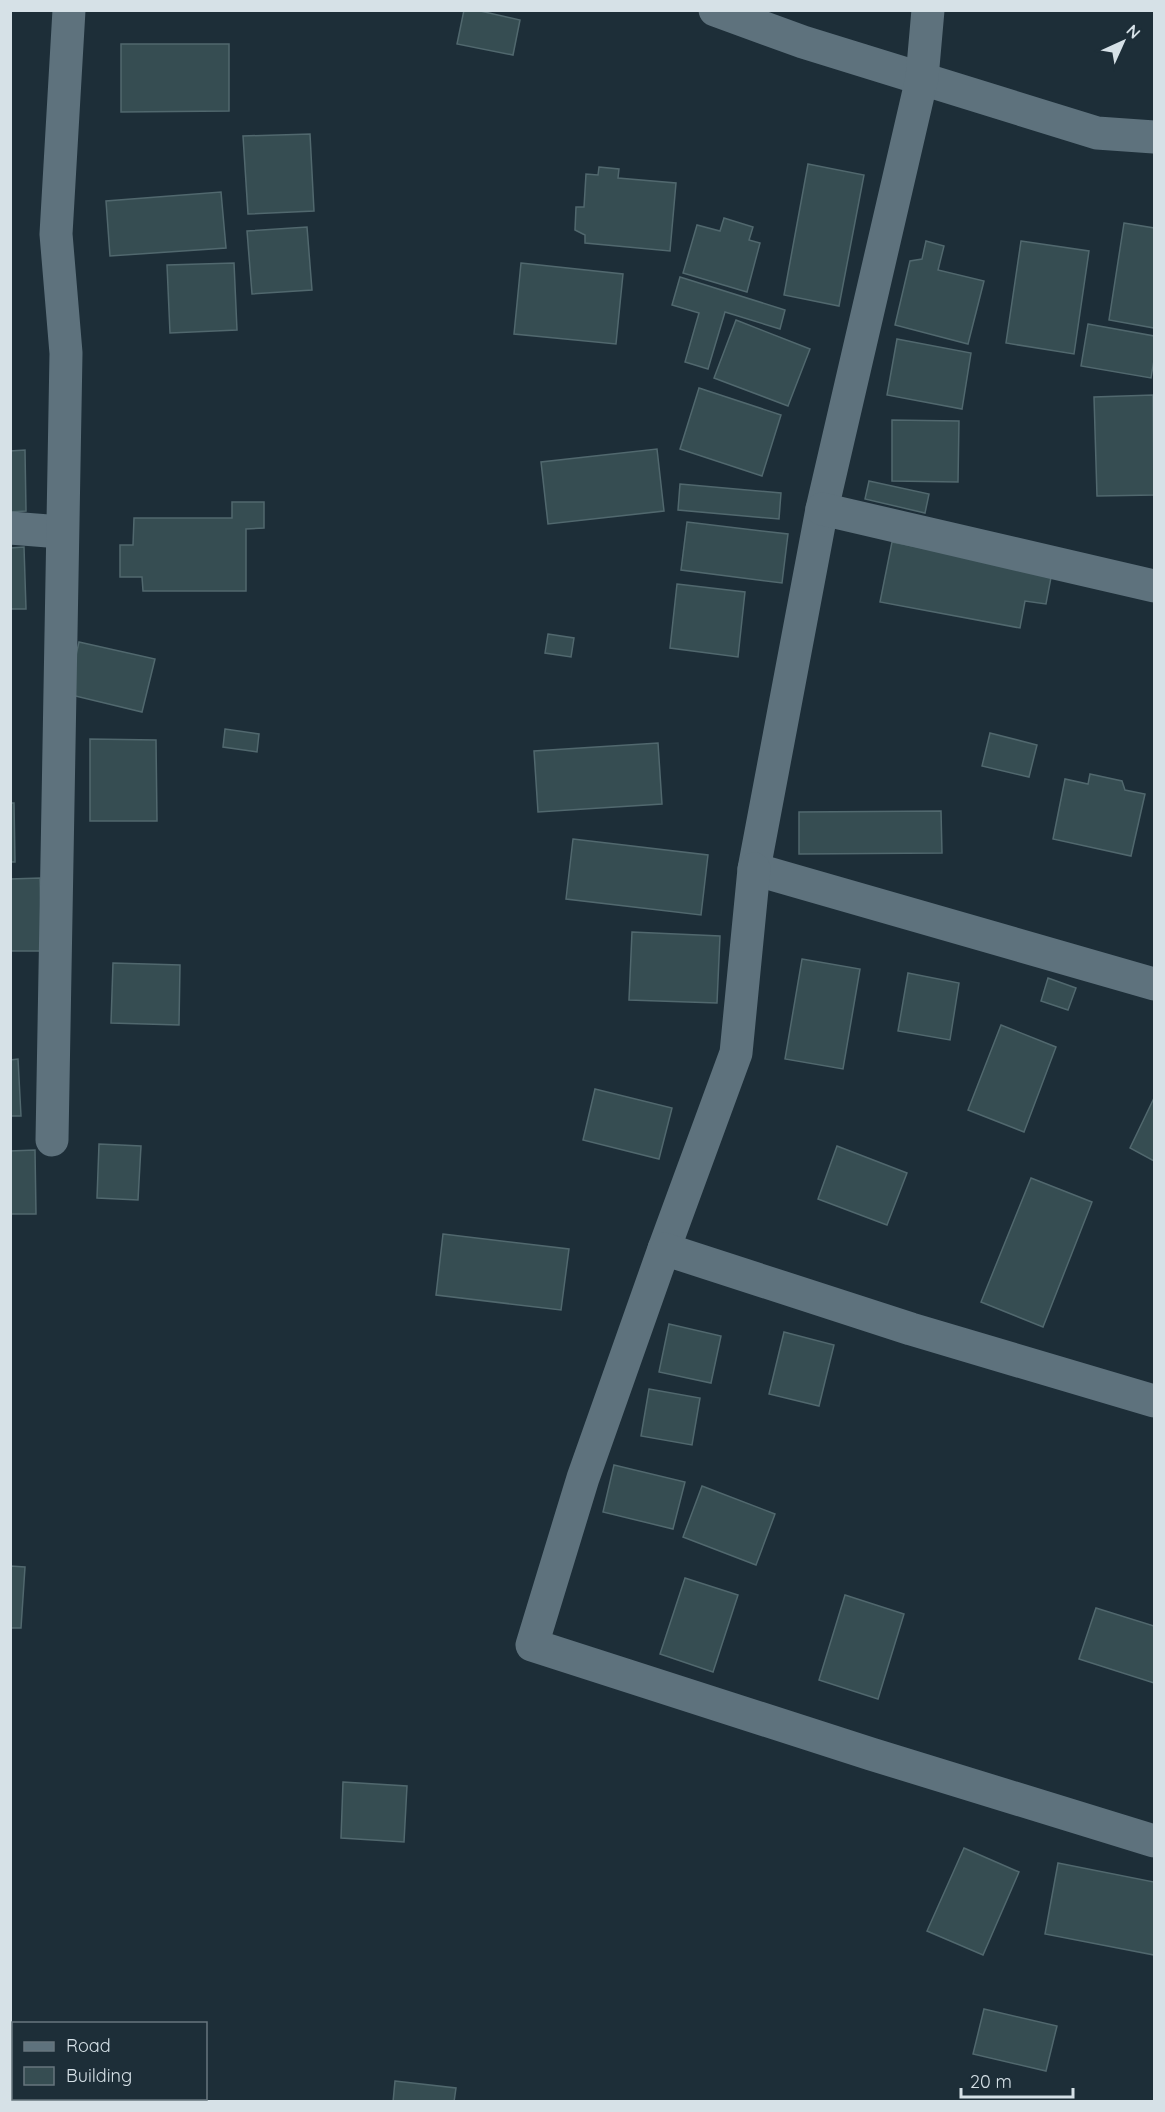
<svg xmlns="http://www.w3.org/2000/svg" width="1165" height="2112" viewBox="0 0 1165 2112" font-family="Quicksand,sans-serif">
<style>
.building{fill:#364d52;stroke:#51686e;stroke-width:1.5}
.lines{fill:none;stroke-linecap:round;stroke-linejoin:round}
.minor{stroke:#5e727d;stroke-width:33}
</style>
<rect width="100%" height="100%" fill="#1d2e38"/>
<!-- building -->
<g class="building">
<path d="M464,10H476L520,20L513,55L457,44Z"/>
<path d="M121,44H229V111L121,112Z"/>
<path d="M310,134L314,211L248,214L243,136Z"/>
<path d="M808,164L864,175L839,306L784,295Z"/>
<path d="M599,167L619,169L618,178L676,183L670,251L585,243V235L575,230L576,207H584L586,174L598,175Z"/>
<path d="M221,192L226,248L110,256L106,201Z"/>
<path d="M724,218L753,227L749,240L760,243L747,292L683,273L697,225L720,231Z"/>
<path d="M1124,223L1154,228V328L1109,320Z"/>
<path d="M307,227L312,290L252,294L247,231Z"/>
<path d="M926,241L944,246L938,270L984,281L968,344L895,325L910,261L922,259Z"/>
<path d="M1021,241L1089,251L1074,354L1006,343Z"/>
<path d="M234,263L237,330L170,333L167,265Z"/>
<path d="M521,263L623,274L616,344L514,334Z"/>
<path d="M680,277L785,310L780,329L725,312L708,369L685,362L699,313L672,305Z"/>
<path d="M736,320L810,349L788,406L714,378Z"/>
<path d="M1088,324L1154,336V360L1151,378L1081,366Z"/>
<path d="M897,339L971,353L962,409L887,395Z"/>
<path d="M699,388L781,415L762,476L680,449Z"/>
<path d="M1153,395L1154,495L1097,496L1094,397Z"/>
<path d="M892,420L959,421L958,482L892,481Z"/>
<path d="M657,449L664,511L548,524L541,462Z"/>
<path d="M25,450L26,511L10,512V451Z"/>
<path d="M869,481L929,494L925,513L865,499Z"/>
<path d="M680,484L781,493L779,519L678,510Z"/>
<path d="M232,502H264V528L246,529V591H143L142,577H120V545H133L134,518H232Z"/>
<path d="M687,522L788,534L782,583L681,570Z"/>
<path d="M892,542L1052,572L1046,604L1025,601L1020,628L880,602Z"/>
<path d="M24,547L26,609H10V548Z"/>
<path d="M677,584L745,592L738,657L670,648Z"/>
<path d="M548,634L574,638L571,657L545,653Z"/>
<path d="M79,642L155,659L142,712L67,694Z"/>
<path d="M225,729L259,734L257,752L223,747Z"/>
<path d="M990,733L1037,745L1029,777L982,766Z"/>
<path d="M90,739L156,740L157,821H90Z"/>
<path d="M658,743L662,804L538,812L534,751Z"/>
<path d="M1090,774L1122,781L1125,790L1145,794L1131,856L1053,839L1065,779L1088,784Z"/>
<path d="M10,803H14L15,862H10Z"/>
<path d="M941,811L942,853L799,854V812Z"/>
<path d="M573,839L708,855L701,915L566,899Z"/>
<path d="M40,878L42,951H10V879Z"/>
<path d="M632,932L720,936L717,1003L629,1000Z"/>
<path d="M802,959L860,969L843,1069L785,1059Z"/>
<path d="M113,963L180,965L179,1025L111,1023Z"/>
<path d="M908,973L959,983L950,1040L898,1031Z"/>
<path d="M1048,978L1076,988L1068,1010L1041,1001Z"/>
<path d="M1001,1025L1056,1047L1024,1132L968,1110Z"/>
<path d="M18,1059L21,1116H10V1060Z"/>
<path d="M595,1089L672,1108L659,1159L583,1140Z"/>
<path d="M1154,1098V1161L1130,1148Z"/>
<path d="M99,1144L141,1146L138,1200L97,1198Z"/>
<path d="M837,1146L907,1173L887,1225L818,1199Z"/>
<path d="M35,1150L36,1214H10V1151Z"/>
<path d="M1031,1178L1092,1202L1043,1327L981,1302Z"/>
<path d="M443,1234L569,1249L561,1310L436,1295Z"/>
<path d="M669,1324L721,1336L711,1383L659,1372Z"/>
<path d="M784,1332L834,1345L819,1406L769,1394Z"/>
<path d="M649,1389L700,1398L692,1445L641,1436Z"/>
<path d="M614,1465L685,1482L673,1529L603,1512Z"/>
<path d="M702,1486L775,1514L756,1565L683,1537Z"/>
<path d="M10,1566L25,1567L21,1628H10Z"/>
<path d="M685,1578L738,1595L713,1672L660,1654Z"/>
<path d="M845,1595L904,1614L878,1699L819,1680Z"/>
<path d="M1096,1608L1154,1626V1683L1079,1659Z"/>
<path d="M343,1782L407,1786L404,1842L341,1838Z"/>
<path d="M964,1848L1019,1872L983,1955L927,1931Z"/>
<path d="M1058,1863L1154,1882V1955L1045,1934Z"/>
<path d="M984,2009L1057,2026L1046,2071L973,2054Z"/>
<path d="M395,2081L456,2088L454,2102H393Z"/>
</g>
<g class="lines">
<!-- minor -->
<g class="minor">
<path d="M715,10L803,42L1097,133L1154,137"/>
<path d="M928,10L922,78L822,509L754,869L1154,984"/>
<path d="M822,509L1154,586"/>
<path d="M10,528L61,532"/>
<path d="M52,1140L66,353L56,234L69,10"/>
<path d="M664,1249L736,1053L754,869"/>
<path d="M1154,1401L911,1329L664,1249L583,1478L532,1645L871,1754L1154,1841"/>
</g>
</g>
<!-- border -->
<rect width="1165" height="2112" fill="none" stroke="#d6e1e7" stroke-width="24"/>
<!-- legend -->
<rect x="12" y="2022" width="195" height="78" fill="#1d2e38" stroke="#67767e" stroke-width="1.5"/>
<rect x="24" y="2042" width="30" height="9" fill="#5e727d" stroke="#67767e" stroke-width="1.5"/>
<text x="66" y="2052" font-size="18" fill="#d6e1e7">Road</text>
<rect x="24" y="2067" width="30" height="18" fill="#364d52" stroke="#67767e" stroke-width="1.5"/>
<text x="66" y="2082" font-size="18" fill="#d6e1e7">Building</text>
<!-- north arrow -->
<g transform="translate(1123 42) rotate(45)" stroke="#1d2e38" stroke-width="4.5" paint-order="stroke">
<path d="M0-4.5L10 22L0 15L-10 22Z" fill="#d6e1e7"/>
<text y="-9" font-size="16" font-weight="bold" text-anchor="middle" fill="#d6e1e7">N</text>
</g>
<!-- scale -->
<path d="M961 2088v9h112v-9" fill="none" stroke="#d6e1e7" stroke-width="3"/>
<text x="970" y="2088" font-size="18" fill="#d6e1e7" stroke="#1d2e38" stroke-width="4.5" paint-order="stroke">20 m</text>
</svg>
